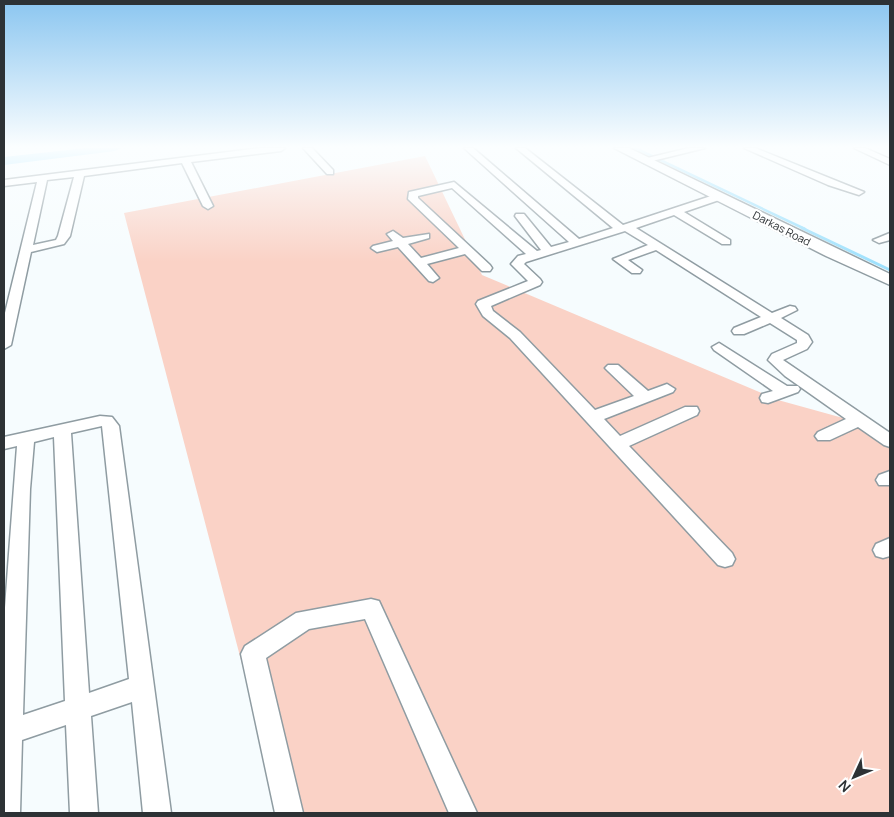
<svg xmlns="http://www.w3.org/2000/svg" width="894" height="817" viewBox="0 0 894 817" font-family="Manrope,sans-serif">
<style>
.green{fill:#fad2c6}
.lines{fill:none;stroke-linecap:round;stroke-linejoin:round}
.stream-far1{stroke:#9fe1fd;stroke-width:2.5}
.stream{stroke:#9fe1fd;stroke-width:3}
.river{fill:#9fe1fd;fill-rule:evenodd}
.minor-casing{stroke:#8f9ca2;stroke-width:3}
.major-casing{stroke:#8f9ca2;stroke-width:3}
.minor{fill:#fff;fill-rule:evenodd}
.major{fill:#fff;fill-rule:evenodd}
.labels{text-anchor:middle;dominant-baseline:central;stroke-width:4.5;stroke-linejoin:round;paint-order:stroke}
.far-street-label{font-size:11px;fill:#2d3235;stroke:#fff}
</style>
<rect width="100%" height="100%" fill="#f6fcfe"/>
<!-- green -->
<path class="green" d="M425,156L482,275L778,400L890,431V813H281L124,213Z"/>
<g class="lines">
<!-- stream-far1 -->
<path class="stream-far1" d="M635,148L805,229"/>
<!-- stream -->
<path class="stream" d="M802,228L890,270"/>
<!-- river -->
<path class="river" d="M86,148H121L115,151L4,165V157Z"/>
<!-- minor casing -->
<g class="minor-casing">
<g id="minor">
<path d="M261,148H285L281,151L191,162L213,206L208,209L203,206L182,163L84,176L70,236L64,244L31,252L11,345L4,349V317L37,182L4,186V180ZM74,177L58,236L56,240L33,245L47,180Z"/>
<path d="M303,148H312L333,170V174H327Z"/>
<path d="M464,148H473L579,239L613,228L516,148H525L623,225L714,195H722V199L684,212L730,240V244H722L674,215L636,228L772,313L790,306L795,307L797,310L781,318L808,335L812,342L807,349L783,360L890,433V447L884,445L858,427L830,440H818L815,436L818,432L846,419L785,376L768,360L772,354L797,343V340L770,323L744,334H734L732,331L734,328L761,317L656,250L628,260L642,270L640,273H632L613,259L648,245L625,231L526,262L524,264L540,279L542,282L540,285L491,306L493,311L520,332L595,410L634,396L608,371L605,368L608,365H618L648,391L667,384L675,389L673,392L604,419L620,436L685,407H697L699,411L697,415L629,446L732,553L735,559L732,565L725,567L718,565L510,338L483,316L476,304L478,301L528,281L511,264L518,256L526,254L452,188L418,196V198L490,265L492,268L490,271H482L465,254L427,264L439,278L433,282L429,281L398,247L377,252L371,248L373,246L393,241L387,234L393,231L403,238L429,234V238L408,244L421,258L459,248L408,199L409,192L454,182L537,251L541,250L515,216L516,214H524L551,247L569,242Z"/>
<path d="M689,148H705L644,163L639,160Z"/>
<path d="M744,148H755L864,192L859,195L828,185Z"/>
<path d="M854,148H865L890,159V165Z"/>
<path d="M890,233V240L879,243L873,240Z"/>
<path d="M719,343L787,386H798L800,389L798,392L768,403L762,402L760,398L762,394L773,391L714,350L712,347Z"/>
<path d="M100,416L112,417L119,426L171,813H143L132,702L91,716L98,813H70L66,725L22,740L20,813H4V621L17,446L4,449V437ZM102,426L129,679L89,693L71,433ZM54,437L65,701L23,715L30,489L34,442Z"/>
<path d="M890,471V485H879L876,480L879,475Z"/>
<path d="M890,538V556L883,558L876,556L873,550L876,544Z"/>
<path d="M371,599L379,601L477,813H449L365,619L309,629L266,658L303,813H275L241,654L245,646L296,613Z"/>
</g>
</g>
<!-- major casing -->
<g class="major-casing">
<path id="major" d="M614,148H629L890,274V285L826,256Z"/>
</g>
<!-- minor -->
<use href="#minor" class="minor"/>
<!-- major -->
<use href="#major" class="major"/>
</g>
<!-- sky -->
<linearGradient id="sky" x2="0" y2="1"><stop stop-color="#8bc6f0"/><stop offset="0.56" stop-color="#fbfeff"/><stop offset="1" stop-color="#fbfeff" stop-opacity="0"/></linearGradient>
<rect width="894" height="262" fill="url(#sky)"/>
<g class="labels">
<!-- far-street labels -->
<g class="far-street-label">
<text transform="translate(782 228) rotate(27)">Darkas Road</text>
</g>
</g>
<!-- border -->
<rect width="894" height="817" fill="none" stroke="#2d3235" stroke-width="10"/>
<!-- north arrow -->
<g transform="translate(854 777) rotate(226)" stroke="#ffffff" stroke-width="4" paint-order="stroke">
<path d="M0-4L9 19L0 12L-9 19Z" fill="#2d3235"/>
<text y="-8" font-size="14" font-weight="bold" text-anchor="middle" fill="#2d3235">N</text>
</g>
</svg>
